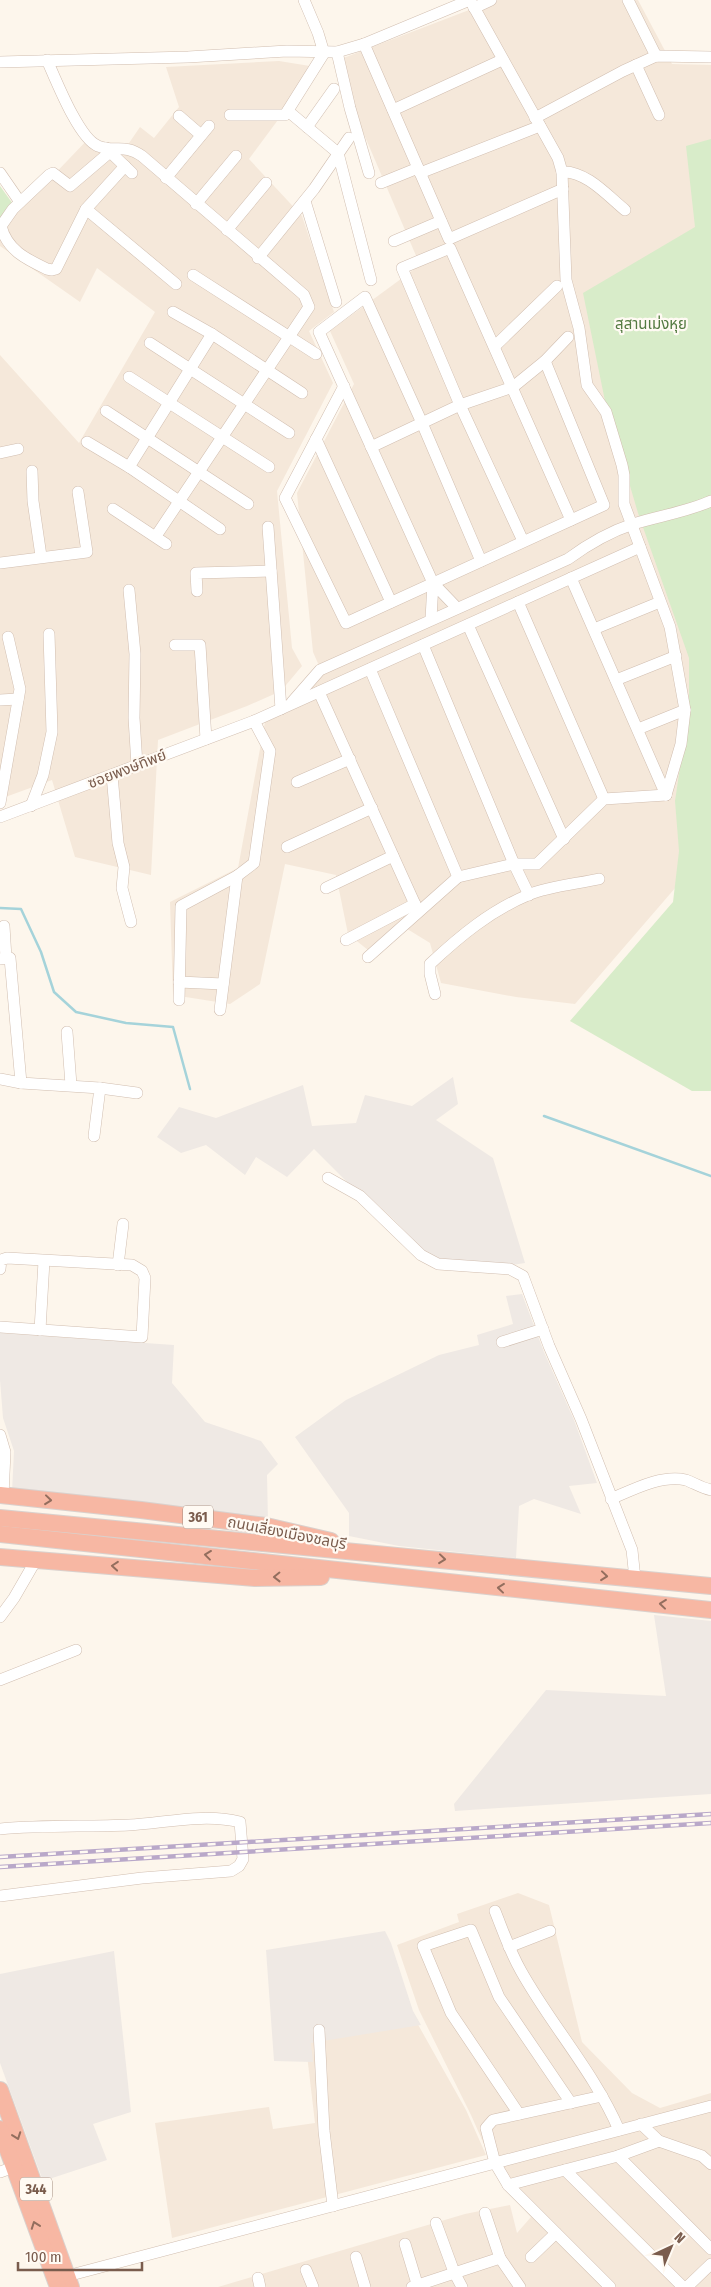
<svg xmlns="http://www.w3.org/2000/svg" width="711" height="2287" viewBox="0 0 711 2287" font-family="'Fira Sans Condensed','Noto Sans Thai',sans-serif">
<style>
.residential{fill:#f5e8da}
.industrial{fill:#efe9e4}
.green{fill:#d8ecc9}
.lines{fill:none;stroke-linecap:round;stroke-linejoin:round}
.stream{stroke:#a5d3da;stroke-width:2.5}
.minor-casing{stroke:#d1beb0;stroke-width:12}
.highway-casing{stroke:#dad1cd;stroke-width:18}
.minor{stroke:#fff;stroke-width:11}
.highway{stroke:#f7b7a3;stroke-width:16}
.rail-casing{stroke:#b9a8c9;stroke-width:4.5}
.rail{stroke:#fffaf3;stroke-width:2.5;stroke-dasharray:8;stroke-linecap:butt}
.oneway{stroke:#936e5e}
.labels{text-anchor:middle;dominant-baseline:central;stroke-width:4.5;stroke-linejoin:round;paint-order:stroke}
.shield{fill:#fffaf3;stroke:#a28b7f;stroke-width:1}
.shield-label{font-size:14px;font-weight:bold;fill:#7a5c4d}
.park-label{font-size:15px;fill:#537a41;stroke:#fffaf3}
.street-label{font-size:15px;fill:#7a5c4d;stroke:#fffaf3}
</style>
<rect width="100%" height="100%" fill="#fdf6ec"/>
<!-- residential -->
<g class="residential">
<path d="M474,0H638L672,64L711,65V144L697,229L691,650L693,715L676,887L575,1004L516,997L441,983L430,943L404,927L373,954L348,934L336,875L285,864L260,984L230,1004L173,995L170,902L238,868L267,711L299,693L320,668L313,652L297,493L354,384L330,331L420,265L333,62L477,7Z"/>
<path d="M279,61L310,66L312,74L249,159L302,216L334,312L309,331L333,383L277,491L292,648L302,666L281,691L247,706L158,740L151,875L75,857L52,780L0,799V355L79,443L155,312L97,268L80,302L0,246V231L91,136L102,146H127L140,127L154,138L179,107L166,67Z"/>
<path d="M518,1893L549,1905L582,2042L632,2093L660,2108L711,2093V2287H218L465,2214L510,2205L517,2233L531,2217L502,2185L471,2115L419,2010L397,1945L459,1922L457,1914Z"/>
<path d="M416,2021L466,2110L486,2155L172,2238L155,2123L269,2107L273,2129L315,2123L305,2038Z"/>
</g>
<!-- industrial -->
<g class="industrial">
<path d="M453,1077L458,1104L436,1120L493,1158L525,1263L512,1265L442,1260L425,1252L393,1219L365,1193L350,1185L314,1149L287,1177L256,1157L245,1175L206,1145L181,1153L157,1137L179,1107L216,1118L303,1085L312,1126L356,1123L365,1095L412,1106Z"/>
<path d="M522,1294L544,1352L574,1420L597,1483L569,1486L581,1514L534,1499L519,1506L516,1558L399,1546L349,1536V1513L295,1437L346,1400L439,1355L479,1345L477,1335L513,1324L506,1296Z"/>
<path d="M0,1333L174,1345L172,1383L205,1422L261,1441L278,1464L267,1475L268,1522L12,1492L14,1451L3,1418L0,1380Z"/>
<path d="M654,1615L711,1621V1794L455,1811L454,1804L546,1690L666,1696Z"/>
<path d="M385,1931L391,1943L413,2011L421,2025L311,2043L313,2062L274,2061L266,1950Z"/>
<path d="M114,1951L131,2112L93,2124L107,2160L43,2181L0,2063V1974Z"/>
</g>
<!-- green -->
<g class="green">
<path d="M711,139V1091H692L570,1021L673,902L679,851L675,801L689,707V658L638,513L605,401L583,293L695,227L686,146Z"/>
<path d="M0,186L13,204L0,218Z"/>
</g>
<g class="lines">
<!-- stream -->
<g class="stream">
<path d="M0,908L21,909L41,952L54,992L76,1012L126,1023L173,1027L190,1089"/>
<path d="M544,1116L711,1176"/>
</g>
<!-- minor casing -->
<g class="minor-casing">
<g id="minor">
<path d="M470,0L558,158L562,172L566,280L579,328L587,385L606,412L622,465L624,475V504L670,627L685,710L681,744L666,795"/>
<path d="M628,0L656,56"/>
<path d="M474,8L491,0"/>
<path d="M364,44L449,239L563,189"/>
<path d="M337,52L350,108L369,173"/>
<path d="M47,60C56,80 79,139 98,146C115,153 124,143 142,156L304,295L309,307L156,536"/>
<path d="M0,62L188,57L287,51L337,52L364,44L470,0"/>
<path d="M636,65L659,115"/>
<path d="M393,110L502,60"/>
<path d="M288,111L338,153L371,280"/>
<path d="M230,115H285L324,53L318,33L304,0"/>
<path d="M179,116L201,135"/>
<path d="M535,118L623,71L656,56L711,57"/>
<path d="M307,127L334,89"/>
<path d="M106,148L132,173"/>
<path d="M110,152L70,186L53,173L49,175L13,209L1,226C7,250 26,259 47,269L52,270L56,269L86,209L125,166"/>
<path d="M562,172C585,170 608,196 625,210"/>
<path d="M0,173L20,202"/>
<path d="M420,173L540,126"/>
<path d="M166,178L209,126"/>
<path d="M381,183L418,168"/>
<path d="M305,201L336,302"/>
<path d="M196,204L236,156"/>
<path d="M86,209L176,284"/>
<path d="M227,230L266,183"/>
<path d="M394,241L441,221"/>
<path d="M258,258L314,189L349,138"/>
<path d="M193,275L316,354"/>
<path d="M173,312L212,334L302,393"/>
<path d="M150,343L289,433"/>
<path d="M495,346L557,286"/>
<path d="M129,377L269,467"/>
<path d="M344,386L285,498L346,623L604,505L545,361"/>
<path d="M106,411L248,504"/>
<path d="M316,439L391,602"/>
<path d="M87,442L129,467L220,529"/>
<path d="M371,447L460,405L513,387L545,361L568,337"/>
<path d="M0,453L18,449"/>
<path d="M129,467L212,334"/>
<path d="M32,471L33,501L41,556"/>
<path d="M113,509L166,544"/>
<path d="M268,527L281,709"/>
<path d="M523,541L460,405L402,268L450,248L571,520"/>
<path d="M0,563L87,552L78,492"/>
<path d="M571,578L666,795"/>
<path d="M433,583L319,332L365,297L422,423L481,561"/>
<path d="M129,590L135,654L134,718L137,765"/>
<path d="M197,591L196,573L271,571"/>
<path d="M518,602L604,799"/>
<path d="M431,619L433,583L457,608"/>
<path d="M468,625L564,839"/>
<path d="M594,629L660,602"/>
<path d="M175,645H200L206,739"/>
<path d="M423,645L514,864L529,895"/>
<path d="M370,669L458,877"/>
<path d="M616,680L676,656"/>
<path d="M319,692L418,911"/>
<path d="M0,700L18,699"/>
<path d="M292,702L320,670L568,559C587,545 609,532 633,524C659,516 686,512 711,501"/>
<path d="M638,729L685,710"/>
<path d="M112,775L118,843L124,867L122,888L131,922"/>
<path d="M297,782L350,759"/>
<path d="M0,803L20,689L8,637"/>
<path d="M31,806L43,775L52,732L49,634"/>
<path d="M0,817L254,721L640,547"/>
<path d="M287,847L372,808"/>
<path d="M326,888L393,856"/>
<path d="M4,926L6,958"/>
<path d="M346,940L415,904"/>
<path d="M368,957L458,877L514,864H537L604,799L666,795"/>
<path d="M0,959L10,958L21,1083L100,1088L94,1136"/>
<path d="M179,982L223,984"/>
<path d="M435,994L430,974V964C460,936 490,911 528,895C549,886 576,884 599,879"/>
<path d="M179,1000L181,906L237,876L254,863L270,751L254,721"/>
<path d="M220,1010L237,876"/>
<path d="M67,1032L71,1085"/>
<path d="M0,1079L21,1083"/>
<path d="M100,1088L137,1093"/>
<path d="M328,1178L360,1196L421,1255L438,1264L510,1269L523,1276L549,1346L581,1419L632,1550L635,1579"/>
<path d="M118,1265L123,1224"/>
<path d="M0,1269L1,1260L7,1258L132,1265L142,1271L145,1278L142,1337L0,1327"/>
<path d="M40,1330L44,1261"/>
<path d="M502,1342L543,1329"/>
<path d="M0,1435L5,1452L3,1496"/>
<path d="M611,1499C632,1490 662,1474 686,1480C694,1483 702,1488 711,1490"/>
<path d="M0,1617L14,1598L36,1560"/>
<path d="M0,1680L76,1650"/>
<path d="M0,1829C43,1825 86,1827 129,1825C165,1823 204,1813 240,1822L243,1859L239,1866L231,1871L142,1878L0,1896"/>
<path d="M495,1911C503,1931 510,1952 521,1971C551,2025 594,2072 619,2130"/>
<path d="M509,1947L550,1931"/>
<path d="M319,2030L324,2131L333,2206"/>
<path d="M602,2096L493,2120L486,2128L495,2163L508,2185L610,2287"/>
<path d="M519,2114L451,2013L423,1946L471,1930L499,1997L571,2103"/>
<path d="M641,2124L659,2141L702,2156L711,2164"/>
<path d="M618,2156L711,2249"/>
<path d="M565,2170L683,2287"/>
<path d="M0,2172L14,2167"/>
<path d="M508,2185L618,2156L659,2141"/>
<path d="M485,2213L500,2258L520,2287"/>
<path d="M436,2223L454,2272L462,2287"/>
<path d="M405,2244L418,2287"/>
<path d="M356,2257L365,2287"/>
<path d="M531,2257L556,2233"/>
<path d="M306,2270L313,2287"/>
<path d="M67,2276L711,2106"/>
<path d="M258,2278L260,2287"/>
<path d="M412,2287L500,2258"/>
<path d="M687,2287L711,2264"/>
</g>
</g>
<!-- highway casing -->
<g class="highway-casing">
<g id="highway">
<path d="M0,1495L141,1510L266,1526L331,1541"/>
<path d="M0,1518L711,1586"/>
<path d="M0,1534L711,1610"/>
<path d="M0,1557L255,1578L321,1577"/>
<path d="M0,2090L71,2287"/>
<path d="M0,2129L58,2287"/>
</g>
</g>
<!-- minor -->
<use href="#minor" class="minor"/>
<!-- highway -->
<use href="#highway" class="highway"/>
<!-- rail casing -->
<g class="rail-casing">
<g id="rail">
<path d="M0,1857L711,1814"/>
<path d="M0,1867L711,1823"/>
</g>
</g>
<!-- rail -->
<use href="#rail" class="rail"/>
</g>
<!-- one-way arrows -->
<defs><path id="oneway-chevron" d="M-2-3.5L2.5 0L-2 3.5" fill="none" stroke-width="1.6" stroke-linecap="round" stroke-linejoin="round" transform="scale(1.25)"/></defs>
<g class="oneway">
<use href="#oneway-chevron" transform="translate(48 1500) rotate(6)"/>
<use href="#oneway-chevron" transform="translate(208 1555) rotate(-173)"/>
<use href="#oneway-chevron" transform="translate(442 1559) rotate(6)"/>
<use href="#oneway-chevron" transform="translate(115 1566) rotate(-175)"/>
<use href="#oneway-chevron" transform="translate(604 1576) rotate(6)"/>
<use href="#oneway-chevron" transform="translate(277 1577) rotate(179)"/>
<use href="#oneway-chevron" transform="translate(501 1588) rotate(-174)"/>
<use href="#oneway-chevron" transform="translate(663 1604) rotate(-174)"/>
<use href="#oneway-chevron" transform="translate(17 2136) rotate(70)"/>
<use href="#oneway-chevron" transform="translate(35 2225) rotate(-110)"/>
</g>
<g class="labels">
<!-- shield labels -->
<g class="shield">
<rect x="183" y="1505.5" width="30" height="23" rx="4"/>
<rect x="20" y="2177.5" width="32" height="23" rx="4"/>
</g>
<g class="shield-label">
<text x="198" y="1517">361</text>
<text x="36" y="2189">344</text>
</g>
<!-- park labels -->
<g class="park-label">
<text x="651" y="324">สุสานเม่งหุย</text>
</g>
<!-- street labels -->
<g class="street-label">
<text transform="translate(127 769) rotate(-21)">ซอยพงษ์ทิพย์</text>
<text transform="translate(287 1533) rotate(11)">ถนนเลี่ยงเมืองชลบุรี</text>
</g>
</g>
<!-- north arrow -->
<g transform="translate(671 2247) rotate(44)" stroke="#fffaf3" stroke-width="4" paint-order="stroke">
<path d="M0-4L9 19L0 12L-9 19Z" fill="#7a5c4d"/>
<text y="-8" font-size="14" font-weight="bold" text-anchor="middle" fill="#7a5c4d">N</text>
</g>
<!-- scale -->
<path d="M18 2262v8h124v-8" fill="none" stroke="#7a5c4d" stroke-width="2.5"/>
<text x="25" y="2262" font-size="15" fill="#7a5c4d" stroke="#fffaf3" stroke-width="4" paint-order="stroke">100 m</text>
</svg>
